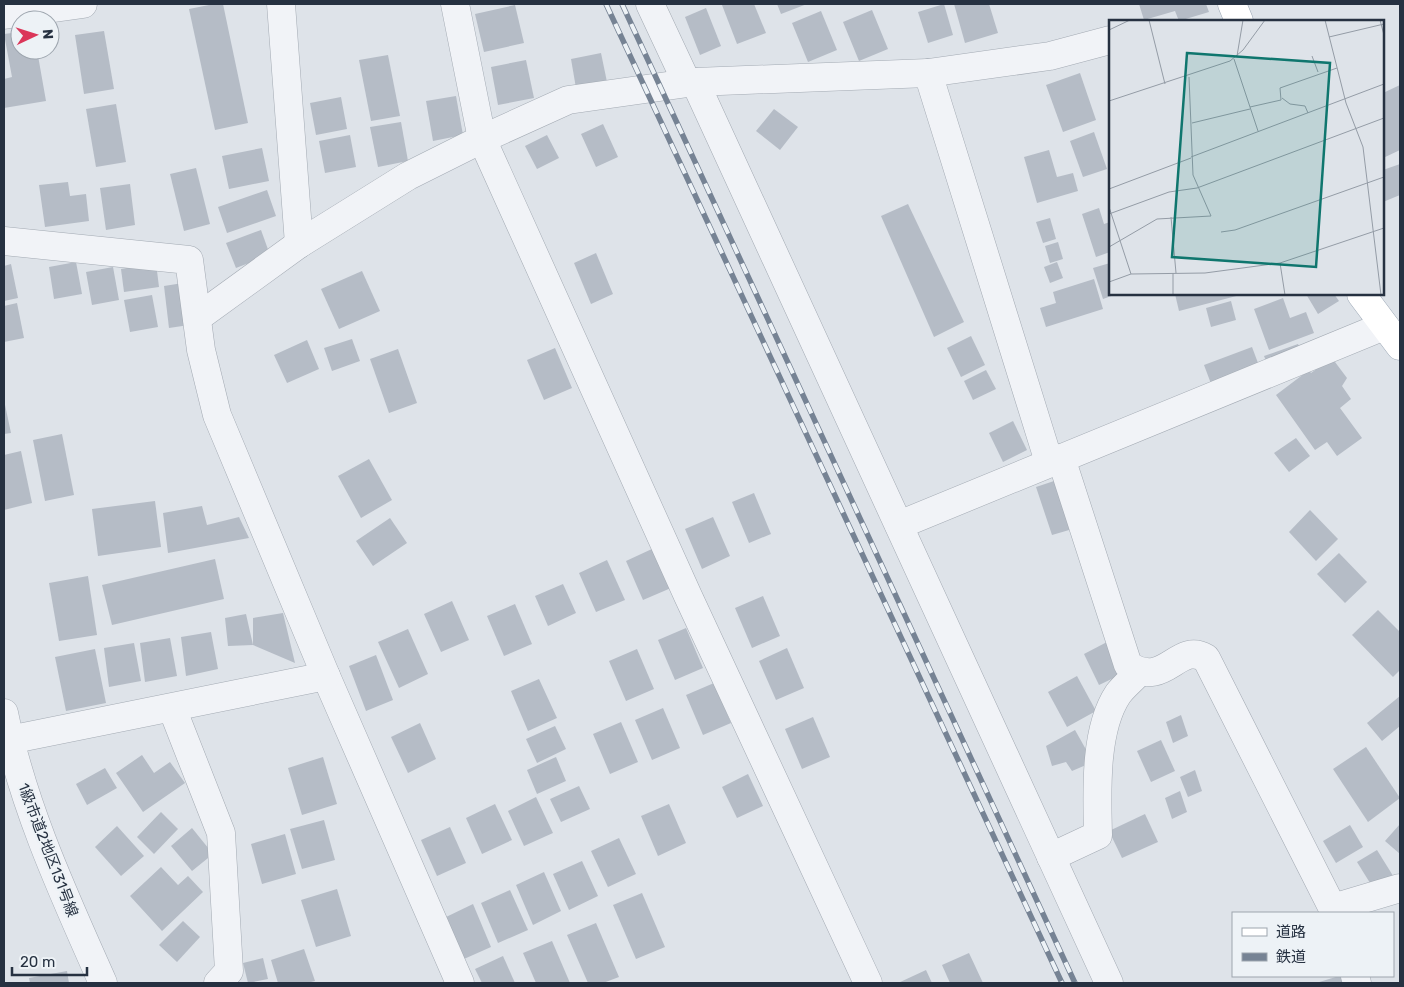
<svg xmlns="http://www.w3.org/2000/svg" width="1404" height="987" viewBox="0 0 1404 987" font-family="Rubik,'Noto Sans JP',sans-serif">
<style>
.building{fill:#b5bcc6}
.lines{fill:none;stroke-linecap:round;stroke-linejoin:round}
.minor-casing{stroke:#a3aab3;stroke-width:29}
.major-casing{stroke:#9ca8b6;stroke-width:29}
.minor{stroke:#f1f3f7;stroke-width:28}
.major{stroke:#fff;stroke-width:28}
.rail-casing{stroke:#768394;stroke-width:5.5}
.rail{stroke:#edf2f6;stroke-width:4;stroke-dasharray:11;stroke-linecap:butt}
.labels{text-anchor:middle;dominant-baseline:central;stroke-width:4.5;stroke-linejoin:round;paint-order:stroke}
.street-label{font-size:15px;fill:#263141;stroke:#edf2f6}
.inset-road{fill:none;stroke:#949ca6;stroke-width:1}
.view{fill:#0f766e;fill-opacity:0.15;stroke:#0f766e;stroke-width:2.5}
.inset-edge{fill:none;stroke:#263141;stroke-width:2.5}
</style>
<rect width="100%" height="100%" fill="#dee3e9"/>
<!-- building -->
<g class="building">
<path d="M214,4H223L248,123L215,130L189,9Z"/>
<path d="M725,4H754L766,33L737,44L722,5Z"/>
<path d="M777,4H807L781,14Z"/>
<path d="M944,4L953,35L928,43L918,12Z"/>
<path d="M954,4H989L998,33L965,43Z"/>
<path d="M1139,4H1206L1209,12L1179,21L1175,11L1144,20Z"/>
<path d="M515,5L524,43L484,52L475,14Z"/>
<path d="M706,8L721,46L700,55L685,17Z"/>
<path d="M872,10L888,49L859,61L843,22Z"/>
<path d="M821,11L837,50L808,62L792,23Z"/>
<path d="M104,31L114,89L84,94L75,35Z"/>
<path d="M20,32V50H37L46,101L4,108V79L12,77L4,34Z"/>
<path d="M601,53L607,82L576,88L571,59Z"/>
<path d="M388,55L400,116L371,121L359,60Z"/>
<path d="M526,60L534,98L498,105L491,67Z"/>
<path d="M1080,73L1096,120L1063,132L1046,85Z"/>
<path d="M1400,85V150L1383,158V93Z"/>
<path d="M456,96L463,135L433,141L426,101Z"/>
<path d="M341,97L347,129L316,135L310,103Z"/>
<path d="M116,104L126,162L96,167L86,109Z"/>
<path d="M774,109L798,127L780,150L756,131Z"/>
<path d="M401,122L408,161L378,167L370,127Z"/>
<path d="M603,124L618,157L596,167L581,134Z"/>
<path d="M1094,132L1107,169L1083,177L1070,141Z"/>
<path d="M350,135L356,167L325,173L319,141Z"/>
<path d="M547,135L559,158L537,169L525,146Z"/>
<path d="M262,148L269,181L229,189L222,156Z"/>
<path d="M1049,150L1057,177L1073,173L1078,191L1037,203L1024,157Z"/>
<path d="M1400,164V195L1383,202V170Z"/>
<path d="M196,168L210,224L184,231L170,174Z"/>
<path d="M68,182L70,196L86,194L89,221L45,227L39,185Z"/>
<path d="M130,184L135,225L106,230L100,188Z"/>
<path d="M267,190L276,216L227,233L218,207Z"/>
<path d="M908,204L964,322L934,337L881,216Z"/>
<path d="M1099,208L1104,224L1110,222V252L1096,257L1082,214Z"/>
<path d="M1050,218L1056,239L1043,243L1036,222Z"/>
<path d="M261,230L270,255L236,268L226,243Z"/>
<path d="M1058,242L1063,259L1050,263L1045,246Z"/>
<path d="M596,253L613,294L591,304L574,263Z"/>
<path d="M76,262L82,294L54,299L49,267Z"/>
<path d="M1057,262L1063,278L1050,283L1044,267Z"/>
<path d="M156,263L159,287L124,292L121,269Z"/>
<path d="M1110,263V294H1117L1103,299L1093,268Z"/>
<path d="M11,264L18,298L4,301V266Z"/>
<path d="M113,267L119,300L92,305L86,272Z"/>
<path d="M362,271L380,311L339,329L321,289Z"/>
<path d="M1094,279L1103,309L1046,327L1040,308L1056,303L1053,292Z"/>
<path d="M183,283L189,325L169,328L164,286Z"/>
<path d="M1175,294H1244L1179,311Z"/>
<path d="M1306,294H1334L1339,301L1318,314Z"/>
<path d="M152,295L158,327L130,332L124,300Z"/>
<path d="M1283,298L1290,318L1306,312L1314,333L1269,350L1254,309Z"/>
<path d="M1231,301L1236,320L1211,327L1206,308Z"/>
<path d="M17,303L24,338L4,342V306Z"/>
<path d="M971,336L985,365L961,377L947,348Z"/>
<path d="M352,339L360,361L332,371L324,348Z"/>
<path d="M307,340L319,369L287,383L274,355Z"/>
<path d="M1298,344L1302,355L1269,368L1264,356Z"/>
<path d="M1252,347L1261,371L1213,389L1204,365Z"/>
<path d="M555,348L572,388L544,400L527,360Z"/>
<path d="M398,349L417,403L389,413L370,359Z"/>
<path d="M1332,358L1347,378L1342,386L1351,399L1340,408L1362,438L1337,456L1327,442L1315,450L1276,395L1309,370L1311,373Z"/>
<path d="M986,370L996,389L973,400L964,381Z"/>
<path d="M4,400L11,433L4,434Z"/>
<path d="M1013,421L1027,450L1003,462L989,433Z"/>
<path d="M62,434L74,495L45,501L33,440Z"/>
<path d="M1296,438L1310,456L1289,472L1274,453Z"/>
<path d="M21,451L32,503L4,510V455Z"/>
<path d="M369,459L392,500L361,518L338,476Z"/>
<path d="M1060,479L1076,528L1052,535L1036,487Z"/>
<path d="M754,493L771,534L749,543L732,502Z"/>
<path d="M155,501L161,547L98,556L92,509Z"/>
<path d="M202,506L207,525L239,517L249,538L168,553L163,513Z"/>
<path d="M1310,510L1338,539L1316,561L1289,532Z"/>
<path d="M713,517L730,556L702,569L685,529Z"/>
<path d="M390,518L407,543L373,566L356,541Z"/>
<path d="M654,548L671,588L643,600L626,561Z"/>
<path d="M1339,553L1367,582L1345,603L1317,574Z"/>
<path d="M215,559L224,599L112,625L102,585Z"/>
<path d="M607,560L625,600L596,612L579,573Z"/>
<path d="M88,576L97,635L59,641L49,583Z"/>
<path d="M563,584L576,613L548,626L535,596Z"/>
<path d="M763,596L780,636L752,648L735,608Z"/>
<path d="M452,601L469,640L441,652L424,614Z"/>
<path d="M515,604L532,644L504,656L487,616Z"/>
<path d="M1378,610L1400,632V670L1393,677L1352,635Z"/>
<path d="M283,613L295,663L253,645L228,646L225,618L246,614L253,645V618Z"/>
<path d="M686,628L703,668L675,680L658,640Z"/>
<path d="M408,629L428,674L399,688L378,642Z"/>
<path d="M211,632L218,669L186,676L181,637Z"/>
<path d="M170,638L177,676L145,682L140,643Z"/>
<path d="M1107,642L1122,674L1099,685L1084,654Z"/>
<path d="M134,643L141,681L109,687L104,648Z"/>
<path d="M787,648L804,688L776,700L759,661Z"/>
<path d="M95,649L106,703L66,711L55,657Z"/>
<path d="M637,649L654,689L626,701L609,661Z"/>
<path d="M376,655L393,700L366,711L349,666Z"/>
<path d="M1077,676L1096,711L1067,727L1048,692Z"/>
<path d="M539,679L557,718L528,731L511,691Z"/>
<path d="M714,683L731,723L703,735L686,695Z"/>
<path d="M1400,696V726L1382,741L1367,723Z"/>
<path d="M663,708L680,748L652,760L635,720Z"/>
<path d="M1181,715L1188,736L1173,743L1166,722Z"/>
<path d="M813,717L830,757L802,769L785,729Z"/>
<path d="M621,722L638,762L610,774L593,734Z"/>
<path d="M420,723L436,759L408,773L391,737Z"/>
<path d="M555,726L566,749L537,763L526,739Z"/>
<path d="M1075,730L1093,762L1072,771L1066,762L1052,766L1046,746Z"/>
<path d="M1161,740L1175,771L1151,782L1137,751Z"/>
<path d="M1366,747L1400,798L1368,822L1333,769Z"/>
<path d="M142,755L154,773L170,762L185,783L143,812L116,773Z"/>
<path d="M323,757L337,804L302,815L288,768Z"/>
<path d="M556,757L566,781L537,794L527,770Z"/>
<path d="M105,768L117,788L87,805L76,784Z"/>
<path d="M1195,770L1202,791L1188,797L1180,777Z"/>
<path d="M748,774L763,806L737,818L722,787Z"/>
<path d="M579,786L590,809L561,822L550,799Z"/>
<path d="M1180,791L1187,812L1172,819L1165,798Z"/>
<path d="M536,797L553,833L524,846L508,811Z"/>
<path d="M495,804L512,840L482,854L466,818Z"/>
<path d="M669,804L686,843L658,856L641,816Z"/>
<path d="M161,812L178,829L154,854L137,837Z"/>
<path d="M1145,814L1158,842L1122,858L1109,831Z"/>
<path d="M324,820L335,860L302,869L290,829Z"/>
<path d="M1400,824V854L1385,841Z"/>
<path d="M1350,825L1363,847L1336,863L1323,841Z"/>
<path d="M117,826L144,856L121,876L95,847Z"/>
<path d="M450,827L466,863L437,876L421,840Z"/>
<path d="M192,828L213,854L192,871L171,846Z"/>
<path d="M285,834L296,874L262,884L251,844Z"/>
<path d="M619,838L636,874L608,887L591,851Z"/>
<path d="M1377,850L1395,879L1375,891L1357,862Z"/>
<path d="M582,861L598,896L569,910L553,874Z"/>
<path d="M161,867L178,885L188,876L203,892L162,931L130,896Z"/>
<path d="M544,872L561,911L533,925L516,885Z"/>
<path d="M337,889L351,936L316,947L301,900Z"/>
<path d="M510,890L528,930L498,943L481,903Z"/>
<path d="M642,893L665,947L636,959L613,905Z"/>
<path d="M473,904L491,947L464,959L444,918Z"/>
<path d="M183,921L200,937L177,962L159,945Z"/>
<path d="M596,923L619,977L603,983H588L567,935Z"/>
<path d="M552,941L570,983H536L523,953Z"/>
<path d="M304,949L315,981L307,983H278L271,960Z"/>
<path d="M969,953L983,983H950L942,965Z"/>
<path d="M503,956L515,983H482L475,969Z"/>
<path d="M263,958L268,979L248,983L243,963Z"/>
<path d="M926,970L932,983H898Z"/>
<path d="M67,971L69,983H30L29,978Z"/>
<path d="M1339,976H1346L1348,983H1316Z"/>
</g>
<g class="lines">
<!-- minor casing -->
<g class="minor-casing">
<g id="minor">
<path d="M281,4L299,244"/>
<path d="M455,4L482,139L688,596L868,983"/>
<path d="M650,4L687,83"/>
<path d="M4,15L83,4"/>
<path d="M928,73L1049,462"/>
<path d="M695,82L1109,983"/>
<path d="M4,241L189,260L201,350L217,415L326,676L460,983"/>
<path d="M197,318L299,244L408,176L482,139L568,100L695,82L928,73L1050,56L1110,40"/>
<path d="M1061,458L1128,665C1166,690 1177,641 1206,658L1335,913"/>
<path d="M899,525L1384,326"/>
<path d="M172,708L221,833L229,971L218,983"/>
<path d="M4,713C23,807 64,895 103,983"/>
<path d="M4,741L326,676"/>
<path d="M1051,857L1098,835C1097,793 1094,730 1118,694C1124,686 1133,679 1139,672"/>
<path d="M1333,908L1400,888"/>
<path d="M1355,976L1357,983"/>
</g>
</g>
<!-- major casing -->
<g class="major-casing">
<g id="major">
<path d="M1232,4L1239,21"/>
<path d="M1361,294L1400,346"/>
</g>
</g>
<!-- minor -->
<use href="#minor" class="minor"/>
<!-- major -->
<use href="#major" class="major"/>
<!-- rail casing -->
<g class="rail-casing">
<g id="rail">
<path d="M606,4L1062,983"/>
<path d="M622,4L1075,983"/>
</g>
</g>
<!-- rail -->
<use href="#rail" class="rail"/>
</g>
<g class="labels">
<!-- street labels -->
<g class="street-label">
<text transform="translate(48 850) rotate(69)">1級市道2地区131号線</text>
</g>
</g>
<!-- overview -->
<g transform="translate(1109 20)">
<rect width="275" height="275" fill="#dee3e9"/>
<path class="inset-road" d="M40,0L56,64M216,0L237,83L254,127L272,275M271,0L275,15M0,10L21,0M220,17L275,4M128,36L134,0M203,36L209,52M125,39L149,111M173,78L181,84L196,86L199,93M0,81L121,41L134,30L156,0M141,87L172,80L171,68L228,48M83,103L141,89M82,137L275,64M0,169L82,138M0,187L22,254M0,194L60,172L88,168L275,98M62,197L67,253M112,212L126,210L275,157M0,227L48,199L102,196L84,155L80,57M171,243L176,275M64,253V275M0,262L22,254L96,253L171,243L275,208"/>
<path class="view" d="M78,33L221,43L207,247L63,237Z"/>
<rect width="275" height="275" class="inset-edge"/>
</g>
<!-- border -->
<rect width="1404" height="987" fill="none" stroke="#263141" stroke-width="10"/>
<!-- legend -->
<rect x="1232" y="912" width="162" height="65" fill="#edf2f6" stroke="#9da5ae"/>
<rect x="1242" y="928" width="25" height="8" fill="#ffffff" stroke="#9da5ae"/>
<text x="1276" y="937" font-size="15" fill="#263141">道路</text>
<rect x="1242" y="953" width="25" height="8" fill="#768394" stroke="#9da5ae"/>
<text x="1276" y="962" font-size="15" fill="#263141">鉄道</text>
<!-- north arrow -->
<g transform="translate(35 35) rotate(86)"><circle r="24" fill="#edf2f6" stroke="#9da5ae"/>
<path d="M0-4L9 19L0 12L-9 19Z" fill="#db3659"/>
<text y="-8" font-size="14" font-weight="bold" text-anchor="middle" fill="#263141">N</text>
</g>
<!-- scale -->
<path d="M12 967v8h75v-8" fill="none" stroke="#263141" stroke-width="2.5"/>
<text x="20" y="967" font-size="15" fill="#263141" stroke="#edf2f6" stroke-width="4" paint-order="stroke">20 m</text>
</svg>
